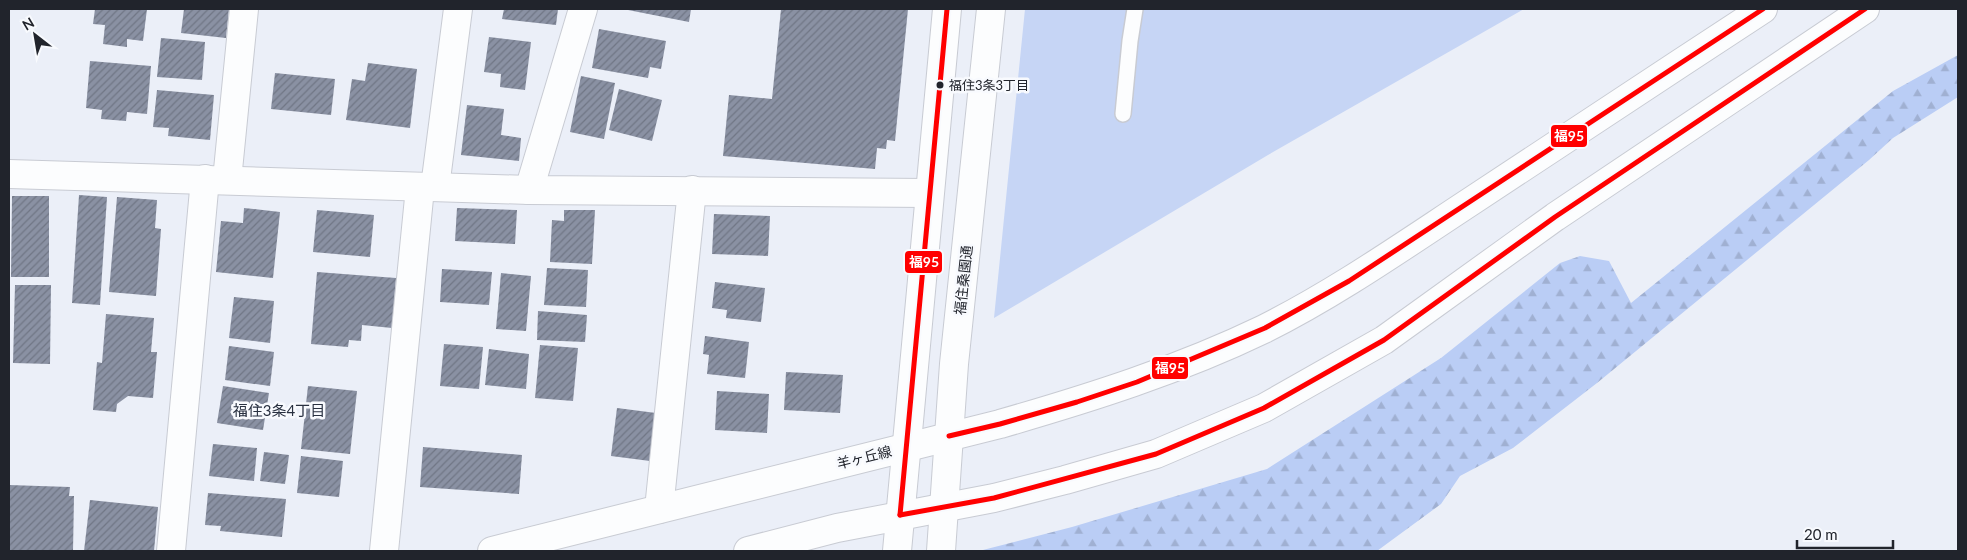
<svg xmlns="http://www.w3.org/2000/svg" width="1967" height="560" viewBox="0 0 1967 560" font-family="Lato,'Noto Sans JP',sans-serif">
<style>
.forest{fill:url(#forest-firs)}
.garden{fill:#c6d5f5}
.building{fill:url(#building-hatch)}
.lines{fill:none;stroke-linecap:round;stroke-linejoin:round}
.lane-casing{stroke:#c8cbd3;stroke-width:18}
.street-casing{stroke:#c8cbd3;stroke-width:30}
.primary-casing{stroke:#c8cbd3;stroke-width:30}
.lane{stroke:#fcfdfe;stroke-width:15}
.street{stroke:#fcfdfe;stroke-width:28}
.primary{stroke:#fcfdfe;stroke-width:28}
.bus-1-casing{stroke:#f8fafe;stroke-width:9}
.bus-1{stroke:#f00;stroke-width:5}
.bus-dot{fill:#21242c;stroke:#f8fafe;stroke-width:2}
.labels{text-anchor:middle;dominant-baseline:central;stroke-width:5;stroke-linejoin:round;paint-order:stroke}
.bus-label{font-size:13px;fill:#21242c;stroke:#f8fafe;text-anchor:start}
.street-label{font-size:14px;fill:#21242c;stroke:#f8fafe}
.neighbourhood-label{font-size:15px;fill:#293141;stroke:#f8fafe}
.line-badge{stroke:#f8fafe;stroke-width:2}
.badge-label{font-size:14px;text-anchor:middle;font-weight:bold;fill:#fff}
</style>
<defs>
<pattern id="forest-firs" width="22" height="20" patternUnits="userSpaceOnUse" patternTransform="scale(1.25)"><rect width="22" height="20" fill="#bacdf5"/><path d="M5 1l3.5 6h-7zM16 11l3.5 6h-7z" fill="#a0b0d2"/></pattern>
<pattern id="building-hatch" width="6" height="6" patternUnits="userSpaceOnUse" patternTransform="scale(1.25)"><rect width="6" height="6" fill="#8a91a3"/><path d="M-1 1l2-2M0 6l6-6M5 7l2-2" fill="none" stroke="#707685"/></pattern>
</defs>
<rect width="100%" height="100%" fill="#ebeff8"/>
<!-- forest -->
<path class="forest" d="M1958,55V97L1893,138L1869,160L1597,383L1513,448L1460,476L1441,504L1377,551H979L1072,527L1267,469L1441,358L1560,263L1580,256L1609,261L1631,303L1893,91Z"/>
<!-- garden -->
<path class="garden" d="M1025,9H1524L1268,155L994,318Z"/>
<!-- building -->
<g class="building">
<path d="M95,9H147L143,41L127,39V47L103,44L105,25L93,24Z"/>
<path d="M184,9H229L226,38L181,33Z"/>
<path d="M504,9H558L556,25L502,19Z"/>
<path d="M623,9H691L689,22Z"/>
<path d="M781,9H908L895,141L887,140L886,149L877,148L875,169L723,156L729,95L772,99Z"/>
<path d="M599,29L666,41L661,69L650,67L648,78L592,68Z"/>
<path d="M489,37L531,42L525,90L500,87L501,74L484,72Z"/>
<path d="M161,38L205,42L202,80L157,77Z"/>
<path d="M90,61L151,66L147,114L127,112L126,121L101,119L102,110L86,108Z"/>
<path d="M368,63L417,69L410,128L346,120L352,79L365,81Z"/>
<path d="M275,73L335,79L331,115L271,109Z"/>
<path d="M581,76L615,83L604,139L570,132Z"/>
<path d="M619,89L662,100L652,141L609,130Z"/>
<path d="M157,90L214,95L210,140L168,136L169,128L153,127Z"/>
<path d="M467,105L504,109L501,135L521,138L519,161L461,155Z"/>
<path d="M79,195L107,197L100,305L72,303Z"/>
<path d="M12,196H49V277H11Z"/>
<path d="M117,197L157,200L155,228L161,229L156,296L109,292Z"/>
<path d="M244,208L280,212L273,278L216,272L221,221L243,223Z"/>
<path d="M457,208L517,210L515,244L455,241Z"/>
<path d="M317,210L374,215L370,257L313,252Z"/>
<path d="M564,210H595L592,264L550,262L552,220L564,221Z"/>
<path d="M714,214L770,216L768,256L712,254Z"/>
<path d="M547,268L588,270L586,307L544,305Z"/>
<path d="M442,269L492,272L489,305L440,302Z"/>
<path d="M317,272L396,278L392,328L362,325L361,341L349,340L348,347L311,344Z"/>
<path d="M501,273L531,276L526,331L496,329Z"/>
<path d="M715,282L765,288L761,322L726,318L727,310L712,308Z"/>
<path d="M15,285H51L50,364L13,363Z"/>
<path d="M234,297L274,301L270,343L229,338Z"/>
<path d="M538,311L587,315L585,342L537,340Z"/>
<path d="M106,314L154,318L151,352H157L153,398L128,396L117,404L116,412L93,410L97,362L102,363Z"/>
<path d="M705,336L749,342L745,378L707,374L709,355L703,354Z"/>
<path d="M444,344L483,347L479,389L440,386Z"/>
<path d="M540,345L578,348L573,401L535,398Z"/>
<path d="M229,346L274,352L270,386L225,380Z"/>
<path d="M489,349L529,354L526,389L485,385Z"/>
<path d="M786,372L843,375L840,413L784,410Z"/>
<path d="M223,386L269,393L263,430L217,423Z"/>
<path d="M308,386L357,391L350,454L301,449Z"/>
<path d="M717,391L769,394L767,433L715,430Z"/>
<path d="M617,408L656,413L650,461L611,456Z"/>
<path d="M213,444L257,448L254,481L209,476Z"/>
<path d="M423,447L522,455L519,494L420,487Z"/>
<path d="M264,452L289,455L285,484L260,481Z"/>
<path d="M301,456L343,461L339,497L297,493Z"/>
<path d="M9,485L70,487L69,496H74L73,551H9Z"/>
<path d="M208,493L286,499L282,537L220,531L221,526L205,525Z"/>
<path d="M90,500L158,507L154,551H84Z"/>
</g>
<g class="lines">
<!-- lane casing -->
<g class="lane-casing">
<path id="lane" d="M1123,114L1130,41L1135,9"/>
</g>
<!-- street casing -->
<g class="street-casing">
<g id="street">
<path d="M9,174L529,190L929,193"/>
<path d="M227,180L244,9"/>
<path d="M435,187L458,9"/>
<path d="M529,190L583,9"/>
<path d="M659,509L692,190"/>
<path d="M171,551L205,179"/>
<path d="M384,551L420,188"/>
</g>
</g>
<!-- primary casing -->
<g class="primary-casing">
<g id="primary">
<path d="M492,551L1000,424C1090,398 1179,370 1264,329C1336,293 1403,246 1470,202C1567,138 1665,73 1763,9"/>
<path d="M748,551L837,528L994,498L1065,480L1156,454L1264,408L1384,340L1555,217L1865,9"/>
<path d="M897,551L947,9"/>
<path d="M941,551L954,364L991,9"/>
</g>
</g>
<!-- lane -->
<use href="#lane" class="lane"/>
<!-- street -->
<use href="#street" class="street"/>
<!-- primary -->
<use href="#primary" class="primary"/>
<!-- bus-1 casing -->
<g class="bus-1-casing">
<g id="bus-1">
<path d="M949,436L1000,424L1077,402L1137,382L1265,328L1349,281L1763,9"/>
<path d="M900,515L994,498L1156,454L1264,408L1384,340L1555,217L1865,9"/>
<path d="M900,515L947,9"/>
</g>
</g>
<!-- bus-1 -->
<use href="#bus-1" class="bus-1"/>
</g>
<!-- markers -->
<circle class="bus-dot" cx="940" cy="85" r="4.5"/>
<g class="labels">
<!-- bus labels -->
<g class="bus-label">
<text x="949" y="85">福住3条3丁目</text>
</g>
<!-- street labels -->
<g class="street-label">
<text transform="translate(963 280) rotate(-84)">福住桑園通</text>
<text transform="translate(864 457) rotate(-14)">羊ヶ丘線</text>
</g>
<!-- neighbourhood labels -->
<g class="neighbourhood-label">
<text x="279" y="410">福住3条4丁目</text>
</g>
</g>
<g class="line-badge">
<rect x="1550" y="124" width="38" height="24" rx="5" fill="#f00"/>
<rect x="904" y="250" width="39" height="24" rx="5" fill="#f00"/>
<rect x="1151" y="356" width="38" height="24" rx="5" fill="#f00"/>
</g>
<g class="badge-label">
<text x="1569" y="141">福95</text>
<text x="924" y="267">福95</text>
<text x="1170" y="373">福95</text>
</g>
<!-- border -->
<rect width="1967" height="560" fill="none" stroke="#21242c" stroke-width="20"/>
<!-- north arrow -->
<g transform="translate(35 35) rotate(329)" stroke="#f8fafe" stroke-width="4" paint-order="stroke">
<path d="M0-4L9 19L0 12L-9 19Z" fill="#21242c"/>
<text y="-8" font-size="14" font-weight="bold" text-anchor="middle" fill="#21242c">N</text>
</g>
<!-- scale -->
<path d="M1797 540v8h96v-8" fill="none" stroke="#21242c" stroke-width="2.5"/>
<text x="1804" y="540" font-size="15" fill="#21242c" stroke="#f8fafe" stroke-width="4" paint-order="stroke">20 m</text>
</svg>
